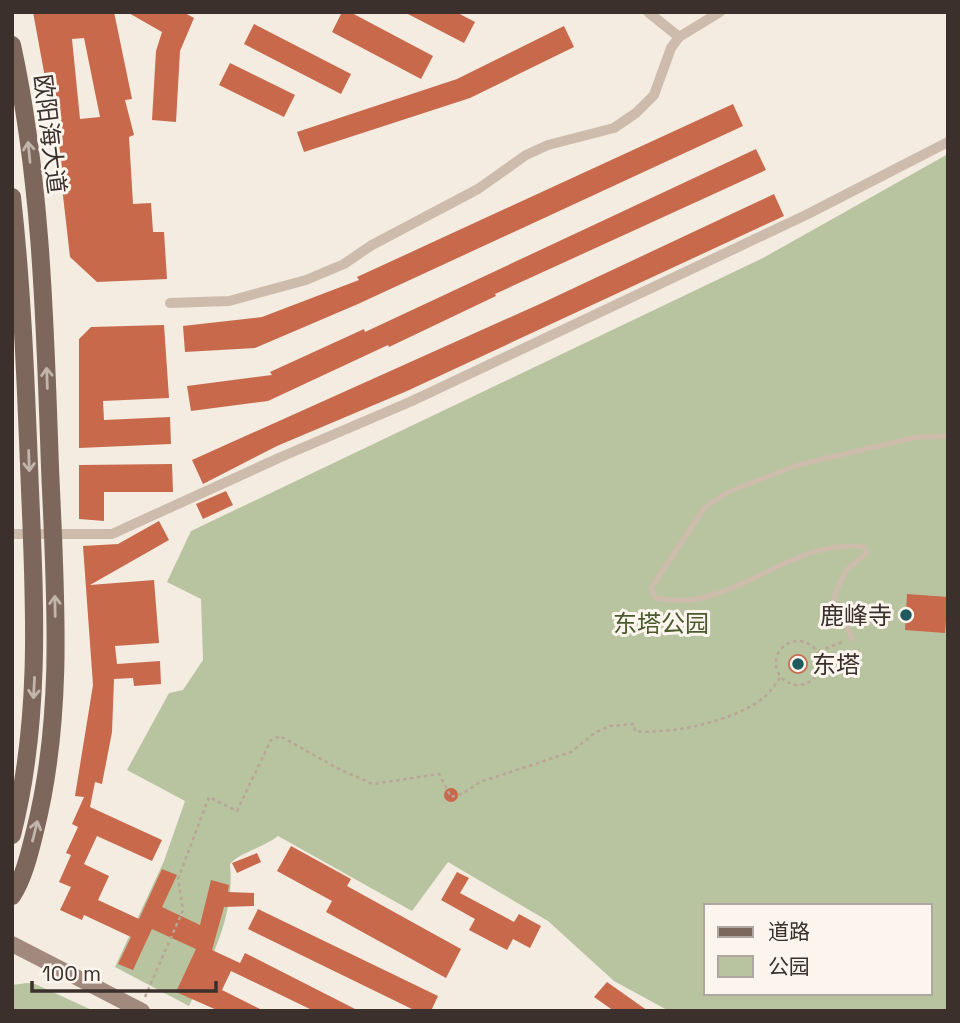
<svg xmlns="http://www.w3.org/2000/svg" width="960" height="1023" viewBox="0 0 960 1023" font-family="'Space Grotesk','Noto Sans SC',sans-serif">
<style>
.green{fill:#b8c4a0;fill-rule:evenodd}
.building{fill:#c8694b;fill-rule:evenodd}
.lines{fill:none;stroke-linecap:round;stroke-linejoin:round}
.path{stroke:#b9a596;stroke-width:2.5;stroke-dasharray:3.5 3.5;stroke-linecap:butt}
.lane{stroke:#cdbbac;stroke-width:5}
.street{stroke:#cdbbac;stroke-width:10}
.secondary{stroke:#a18a7d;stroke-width:16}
.primary{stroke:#7d675c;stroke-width:18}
.oneway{stroke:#c2b5ac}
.poi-dot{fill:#1f5a5e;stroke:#fbf5ee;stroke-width:2.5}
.labels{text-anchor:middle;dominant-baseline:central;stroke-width:6;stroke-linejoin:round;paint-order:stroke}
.street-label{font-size:24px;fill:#3b302b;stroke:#fbf5ee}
.poi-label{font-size:24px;fill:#3b302b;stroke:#fbf5ee;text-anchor:end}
.park-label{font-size:24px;fill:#4a5a2e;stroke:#fbf5ee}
</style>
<rect width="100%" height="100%" fill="#f4ebe1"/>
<!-- green -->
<g class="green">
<path d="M948,154V1011H669L614,981L548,921L448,862L412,911L278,836C264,847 239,853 230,864C235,917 211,959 189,1006L115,967L164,861L185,801L127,770L169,693L183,690L203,660L201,599L167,582L191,531L763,258ZM706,906H930V993H706Z"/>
<path d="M27,983L35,984L94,1011H12V985Z"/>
</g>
<!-- building -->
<g class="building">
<path d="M33,12H114L132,99L125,100L134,135L129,137L133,204L151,203L153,232H164L167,279L97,282L70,257L57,143ZM84,38L100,117L80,119L72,39Z"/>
<path d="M127,12H183L194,18L180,51L176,122L152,120L156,51L162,32Z"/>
<path d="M342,12H350L433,56L421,79L332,32Z"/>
<path d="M404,12H456L475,22L464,43Z"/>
<path d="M254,24L351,74L341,94L244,44Z"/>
<path d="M564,26L574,47L470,98L304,152L297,132L457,79Z"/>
<path d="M230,63L295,95L284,117L219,85Z"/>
<path d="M733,104L743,126L358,304L255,348L185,352L183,326L262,317L359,280L357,277Z"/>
<path d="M756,149L766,170L495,294L496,296L389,347L388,345L268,401L191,411L187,386L272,375L270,372L364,329L365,332Z"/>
<path d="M774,194L784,216L407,391L277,446L203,484L192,460L542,303Z"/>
<path d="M164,325L169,398L103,401L104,420L170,417L171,444L79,448V339L91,327Z"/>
<path d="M172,464L173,492H104V521L79,519V465Z"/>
<path d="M226,491L233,505L203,519L196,504Z"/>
<path d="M159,521L169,540L90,585L154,580L159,643L115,646L117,664L160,661L161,684L134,686L133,678L114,679L112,732L102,784L95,782L90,807L162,840L152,861L97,836L84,864L109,876L98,900L139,919L162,869L177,875L162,907L200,925L211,880L229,885L228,892L254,893V906L224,907L212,950L240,963L245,953L359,1011H314L231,971L222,990L264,1011H219L176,992L196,949L152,929L133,970L118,964L131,937L84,915L82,920L60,910L71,887L59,882L71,855L66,853L78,827L72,824L84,797L75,796L93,685L83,546L118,544Z"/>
<path d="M907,594L948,597L945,633L905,630Z"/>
<circle cx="798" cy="664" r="10"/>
<circle cx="451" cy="795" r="7"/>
<path d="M291,846L351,879L347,886L461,949L446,978L326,912L332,901L277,871Z"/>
<path d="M257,853L261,862L237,873L232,863Z"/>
<path d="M457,872L469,878L460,893L514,922L519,914L541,926L530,948L513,939L507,950L469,930L475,919L441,900Z"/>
<path d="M258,909L438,996L431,1011H416L248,929Z"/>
<path d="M607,982L648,1011H614L594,997Z"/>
</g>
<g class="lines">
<!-- path -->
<g class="path">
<circle cx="798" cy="663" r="22"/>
<path d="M819,651L845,641"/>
<path d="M145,997L183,910L178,879L209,797L237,811L271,740L280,736L337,768L373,784L439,774L451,797L462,794L480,782L571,752L596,732L610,726L634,724L635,731C670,735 735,721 763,698C770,693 775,684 781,677"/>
</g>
<!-- lane -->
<path class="lane" d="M852,639L834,597L846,570L867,553L864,547C791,536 730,616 655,598L651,588L705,507L728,492L798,465L917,437L948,436"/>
<!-- street -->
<g class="street">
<path d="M648,12L679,37"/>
<path d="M170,303L229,301L306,280L344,264L372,245L478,189L526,155L548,145L614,128L636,113L654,95L671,48L679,37L720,12"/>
<path d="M12,534H112L281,457L412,401L806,215L948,142"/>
</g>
<!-- secondary -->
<path class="secondary" d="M12,944L142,1011"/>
<!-- primary -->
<g class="primary">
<path d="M12,45C42,183 45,326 50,467C55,588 65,712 35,831C30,851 24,878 12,896"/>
<path d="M12,197C23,295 26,392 30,490C35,606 41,721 12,835"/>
</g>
</g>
<!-- one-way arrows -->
<defs><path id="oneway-shaft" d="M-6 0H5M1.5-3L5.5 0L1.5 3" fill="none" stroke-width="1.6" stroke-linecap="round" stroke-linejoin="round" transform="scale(1.75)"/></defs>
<g class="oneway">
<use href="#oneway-shaft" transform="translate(29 152) rotate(-96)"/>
<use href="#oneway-shaft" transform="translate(47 378) rotate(-92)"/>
<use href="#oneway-shaft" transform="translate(29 461) rotate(88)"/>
<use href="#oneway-shaft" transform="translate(55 606) rotate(-91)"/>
<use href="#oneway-shaft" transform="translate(34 688) rotate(93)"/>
<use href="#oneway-shaft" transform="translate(35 831) rotate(-76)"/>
</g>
<!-- markers -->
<g class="poi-dot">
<circle cx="906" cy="615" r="7"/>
<circle cx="798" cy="664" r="7"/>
</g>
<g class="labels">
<!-- street labels -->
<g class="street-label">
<text transform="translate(50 134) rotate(83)">欧阳海大道</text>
</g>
<!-- poi labels -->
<g class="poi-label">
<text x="892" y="615">鹿峰寺</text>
<text x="812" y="664" text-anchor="start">东塔</text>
</g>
<!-- park labels -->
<g class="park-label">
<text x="661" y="623">东塔公园</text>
</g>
</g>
<!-- border -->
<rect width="960" height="1023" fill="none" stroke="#3b302b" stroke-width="28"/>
<!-- legend -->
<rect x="704" y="904" width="228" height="91" fill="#fbf5ee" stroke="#aea6a0" stroke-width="2"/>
<rect x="718" y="927" width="35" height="10" fill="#7d675c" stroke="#aea6a0" stroke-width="2"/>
<text x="768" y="939" font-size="21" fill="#3b302b">道路</text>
<rect x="718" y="956" width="35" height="21" fill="#b8c4a0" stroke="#aea6a0" stroke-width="2"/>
<text x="768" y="974" font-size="21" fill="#3b302b">公园</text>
<!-- scale -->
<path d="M32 981v10h184v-10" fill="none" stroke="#3b302b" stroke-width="3.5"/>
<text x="42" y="981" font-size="21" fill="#3b302b" stroke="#fbf5ee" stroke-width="5" paint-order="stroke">100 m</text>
</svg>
